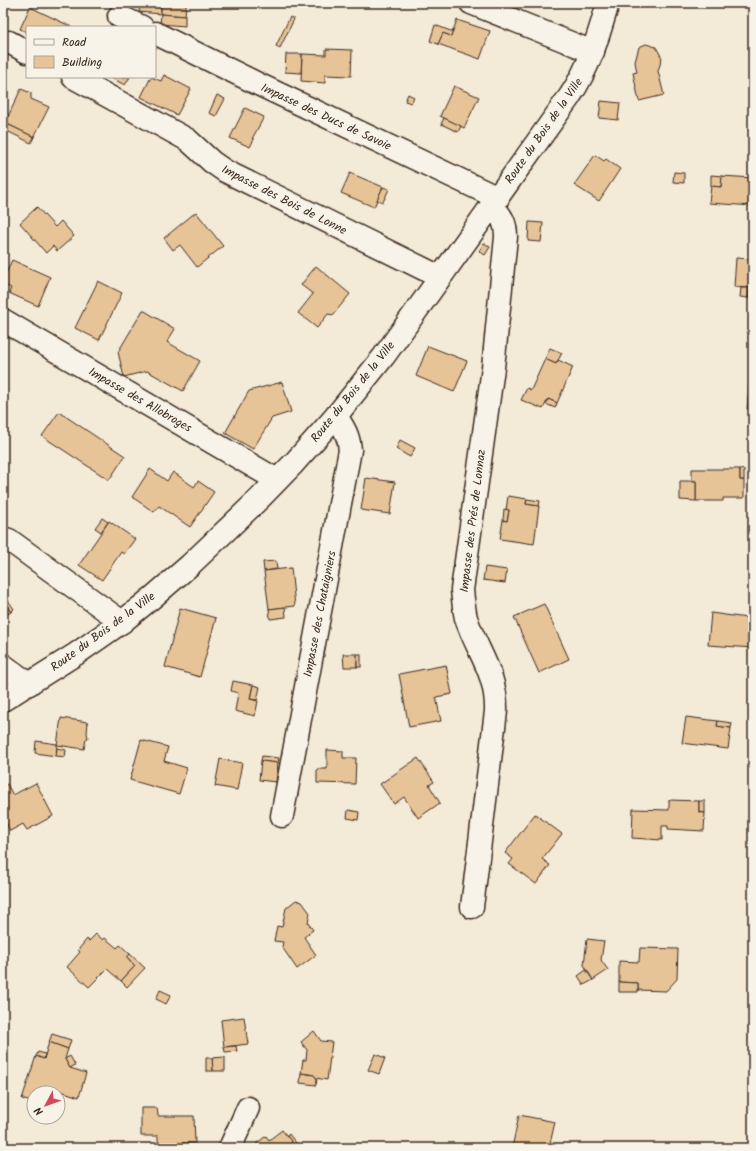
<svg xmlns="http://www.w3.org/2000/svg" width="756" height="1151" viewBox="0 0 756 1151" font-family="Kalam,sans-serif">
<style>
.building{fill:#e7c498;stroke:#3b2a1e}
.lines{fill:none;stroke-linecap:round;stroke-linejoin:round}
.minor-casing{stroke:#3b2a1e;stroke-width:25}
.minor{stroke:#f7f3e8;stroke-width:22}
.labels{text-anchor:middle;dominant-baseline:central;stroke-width:4;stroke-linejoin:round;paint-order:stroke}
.street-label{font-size:12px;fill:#3b2a1e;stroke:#f7f3e8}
</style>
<rect width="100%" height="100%" fill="#f4ead8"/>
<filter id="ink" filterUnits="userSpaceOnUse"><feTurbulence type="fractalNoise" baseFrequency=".025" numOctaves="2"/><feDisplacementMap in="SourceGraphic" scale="8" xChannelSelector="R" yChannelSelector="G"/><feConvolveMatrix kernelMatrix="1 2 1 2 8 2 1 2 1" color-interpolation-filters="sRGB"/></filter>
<g filter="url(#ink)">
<!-- building -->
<g class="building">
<path d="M140,3H161V14L139,12Z"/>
<path d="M161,3H188V5H186L185,16L161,14Z"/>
<path d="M30,7L72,27H27V32L20,29Z"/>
<path d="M161,14L185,16V26L160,24Z"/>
<path d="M290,17L294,19L280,48L276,46Z"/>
<path d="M457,20L490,31L480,59L438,44L443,33L451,36Z"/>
<path d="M435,25L453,32L451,36L443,33L438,44L430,41Z"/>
<path d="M646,44L656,47L662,58L658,71L664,95L639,101L633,73L637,72L635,62L639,47Z"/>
<path d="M326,49L352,50L351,76L325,75V83L301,81L302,54L326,55Z"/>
<path d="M286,54H302L301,73L285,72Z"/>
<path d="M164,75L191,89L177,115L141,97L151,77L161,81Z"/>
<path d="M109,77H130L125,85Z"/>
<path d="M454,86L479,97L464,128L440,116Z"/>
<path d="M21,89L31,93V99L49,107L34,137L5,123Z"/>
<path d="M408,94L414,97L411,103L405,101Z"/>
<path d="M217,95L225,99L216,116L209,113Z"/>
<path d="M601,101L620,103L618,120L599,118Z"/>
<path d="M245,108L264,117L253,137L252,138L254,139L250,147L230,138Z"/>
<path d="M444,118L461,126L458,132L441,124Z"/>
<path d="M5,123L34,137L31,143L3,129Z"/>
<path d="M595,155L604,161L606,159L620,169L599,201L574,185Z"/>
<path d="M674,172L684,173V183L673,182Z"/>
<path d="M350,173L383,187L374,207L341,193Z"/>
<path d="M711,175L722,176L721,187L711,186Z"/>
<path d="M722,176L753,178V206L709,203L711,186L721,187Z"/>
<path d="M383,187L389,189L383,202L377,200Z"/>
<path d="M37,207L55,227L61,221L74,236L57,251L53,246L46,253L20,223Z"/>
<path d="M196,212L223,246L197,267L180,245L173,250L164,238Z"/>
<path d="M529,222L543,223L541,242L528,241Z"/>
<path d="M484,243L490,247L485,255L479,251Z"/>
<path d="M736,258L753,259V298H748L749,288L734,287Z"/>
<path d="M12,260L50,277L38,306L9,293L11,288L3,284V280Z"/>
<path d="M316,266L350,294L333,315L328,314L317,328L298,313L313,294L301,285Z"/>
<path d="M98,281L122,293L99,340L75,328Z"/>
<path d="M741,288H749L748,298L740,297Z"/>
<path d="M143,310L175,329L167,342L200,361L183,391L147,371L124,377L118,352Z"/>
<path d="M428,346L467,361L454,392L416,376Z"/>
<path d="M550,348L562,353L556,364L545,359Z"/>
<path d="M545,359L556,364L558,360L573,367L557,403L548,399L543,409L521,400L527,388L531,390Z"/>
<path d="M750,375H753V409H747Z"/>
<path d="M282,382L291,412L272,418L253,449L225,433L249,391Z"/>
<path d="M548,399L557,403L555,408L546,404Z"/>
<path d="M59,412L125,456L109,480L42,436Z"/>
<path d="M400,440L415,448L410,457L396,449Z"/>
<path d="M150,469L167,481L173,472L194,487L198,481L214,492L190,527L159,506L154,512L132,497Z"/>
<path d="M692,469H740V480H744V498H723V501H696V481H692Z"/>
<path d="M740,469L744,470V480H740Z"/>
<path d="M366,478L395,482L390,514L361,510Z"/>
<path d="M680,481H696V501L680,500Z"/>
<path d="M508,496L527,499L526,504L539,506L534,544L500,539L503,520L507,521L509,510H506Z"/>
<path d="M527,499L540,501L539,506L526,504Z"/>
<path d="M504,509L509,510L507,521L503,520Z"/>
<path d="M102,518L108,522L101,532L95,528Z"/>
<path d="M109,521L135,539L124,554L121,552L102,580L79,565Z"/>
<path d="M276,561L277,569L264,571L263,562Z"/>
<path d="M485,567L507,570L505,583L483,580Z"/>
<path d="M291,568L295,606L269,609L264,571Z"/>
<path d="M3,594L7,599L3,601L11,612L3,617Z"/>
<path d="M7,599L14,609L11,612L3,601Z"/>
<path d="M544,604L569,659L539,673L514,617Z"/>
<path d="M285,607L286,617L270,619L269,609Z"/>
<path d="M180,608L216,618L200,677L165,667Z"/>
<path d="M711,613L747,618L746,623H753V648L708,645Z"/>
<path d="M343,654H357V667H344Z"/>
<rect x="357" y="654" width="4" height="13"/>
<path d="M446,665L452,694L436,697L441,721L409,727L399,674Z"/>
<path d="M233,681L253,685L250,699L258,701L255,716L235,711L238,693L231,691Z"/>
<path d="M253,685L260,687L257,700L250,699Z"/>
<path d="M686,717L718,721L717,726L731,728L728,749L682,743Z"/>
<path d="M61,718L88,722L87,733L88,738L86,739L84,749L57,745Z"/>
<path d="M718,721L732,723L731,728L717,726Z"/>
<path d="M141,740L168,747L164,761L187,768L179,794L130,780Z"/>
<path d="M36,741L57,744L56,756L35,753Z"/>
<path d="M57,748L66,750L65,757L56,756Z"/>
<path d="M327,750L343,751V758H356L355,784L317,783V769H327Z"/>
<path d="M262,756L279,758L278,763L261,761Z"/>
<path d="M418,758L434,782L429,785L440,803L418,818L404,797L394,804L380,784Z"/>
<path d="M220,759L242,763L237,790L215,786Z"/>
<path d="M261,761L278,763L276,782L259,780Z"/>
<path d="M36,783L53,816L27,830L23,824L10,831L5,820L3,821V786L7,784L13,795Z"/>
<path d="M669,800L699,801V812L705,813L704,831L668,829V826H662V840L632,838L633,809L669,810Z"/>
<path d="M699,801H705V813L699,812Z"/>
<path d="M348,810L359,812L358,820L347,818Z"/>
<path d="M535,814L562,834L542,859L550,865L536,884L509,864L513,859L505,853Z"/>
<path d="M296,900L302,902L310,913L308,923L313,930L304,937L316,955L297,969L282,947L283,942L274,941L277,926L282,927L286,908Z"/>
<path d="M96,934L103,940L105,938L117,948L120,945L130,954L127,957L135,966L121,981L107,969L89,987L67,967L80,952L78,950L87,939L89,941Z"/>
<path d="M587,939L604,941L601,960L608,970L593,980L584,965Z"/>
<path d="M640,948L678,949L677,979L666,991L638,990V983L619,982V961L639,962Z"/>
<path d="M130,954L145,968L127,987L121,981L135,966L127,957Z"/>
<path d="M586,970L593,980L584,985L578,976Z"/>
<path d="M619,982L638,983V992H619Z"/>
<path d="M160,990L171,995L166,1004L156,999Z"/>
<path d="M244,1017L248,1044L224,1047L221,1020Z"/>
<path d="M314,1031L321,1041L332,1042L327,1080L316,1078L314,1075L301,1073L303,1060H306L307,1050L301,1042Z"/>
<path d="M52,1034L71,1040L68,1049L49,1042Z"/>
<path d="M49,1042L68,1049L65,1059L70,1068L86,1073L79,1097L46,1086L44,1093H34V1103L22,1099L36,1056L44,1059Z"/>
<path d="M236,1046L237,1051L225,1052L224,1047Z"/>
<path d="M38,1052L45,1054L44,1059L36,1056Z"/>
<path d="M375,1054L385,1058L379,1074L368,1070Z"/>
<path d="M70,1056L75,1065L70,1068L65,1059Z"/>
<path d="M225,1057V1071H213L212,1058Z"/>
<path d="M206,1058H212L213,1071H206Z"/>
<path d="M301,1073L314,1075L317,1079L316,1085L300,1083Z"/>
<path d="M141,1108H157L158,1116H194L195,1143H158V1136H141Z"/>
<path d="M519,1115L555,1122L549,1148H512Z"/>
<path d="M282,1130L292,1142L290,1144L293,1148H259L256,1144L266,1136L269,1140Z"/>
<path d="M289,1134L300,1148H293L290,1144L292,1142L287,1136Z"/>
</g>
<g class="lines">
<!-- minor casing -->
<g class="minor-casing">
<g id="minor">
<path d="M471,3L593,52"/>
<path d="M119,16L142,27"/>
<path d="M155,33L258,84L498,198"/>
<path d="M9,42L27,52"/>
<path d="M73,77L188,140L212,162L225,171L440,277"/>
<path d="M3,320L277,480"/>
<path d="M3,538L9,540L122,622"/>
<path d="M3,665L29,684"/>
<path d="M3,700L76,654L122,622L153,597L190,565L260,498L294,463L336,416L384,356L570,96C590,66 598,37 608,3"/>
<path d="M282,816L350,450C349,436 344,428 336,416"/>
<path d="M472,907L496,711C497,673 477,652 466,618C464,609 463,600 462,590L493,368L506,237C506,223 502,215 491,206"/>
<path d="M230,1148L248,1108"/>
</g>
</g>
<!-- minor -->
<use href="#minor" class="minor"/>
</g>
</g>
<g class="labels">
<!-- street labels -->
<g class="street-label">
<text transform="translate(326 117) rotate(25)">Impasse des Ducs de Savoie</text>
<text transform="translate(544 131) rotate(-55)">Route du Bois de la Ville</text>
<text transform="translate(284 200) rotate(27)">Impasse des Bois de Lonne</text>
<text transform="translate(353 392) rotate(-51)">Route du Bois de la Ville</text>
<text transform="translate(140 400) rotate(30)">Impasse des Allobroges</text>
<text transform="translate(473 521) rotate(-83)">Impasse des Prés de Lonnaz</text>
<text transform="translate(320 614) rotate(-79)">Impasse des Chataigniers</text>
<text transform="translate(103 632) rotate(-36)">Route du Bois de la Ville</text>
</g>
</g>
<!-- margin -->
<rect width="756" height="1151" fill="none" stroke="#f7f3e8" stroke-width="16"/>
<rect x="8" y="8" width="740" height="1135" fill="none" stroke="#3b2a1e" stroke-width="1.5" filter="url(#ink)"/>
<!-- legend -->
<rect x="26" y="26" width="130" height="52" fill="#f7f3e8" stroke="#aca397"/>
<rect x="34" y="39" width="20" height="6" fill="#f7f3e8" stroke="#aca397"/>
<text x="62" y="46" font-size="12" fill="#3b2a1e">Road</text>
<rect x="34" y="56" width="20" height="12" fill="#e7c498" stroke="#aca397"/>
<text x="62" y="66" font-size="12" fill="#3b2a1e">Building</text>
<!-- north arrow -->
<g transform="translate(46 1105) rotate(229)"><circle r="19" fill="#f7f3e8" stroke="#aca397"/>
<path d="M0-3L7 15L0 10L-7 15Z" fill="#d1495b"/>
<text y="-6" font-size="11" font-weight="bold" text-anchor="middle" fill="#3b2a1e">N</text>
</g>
</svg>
